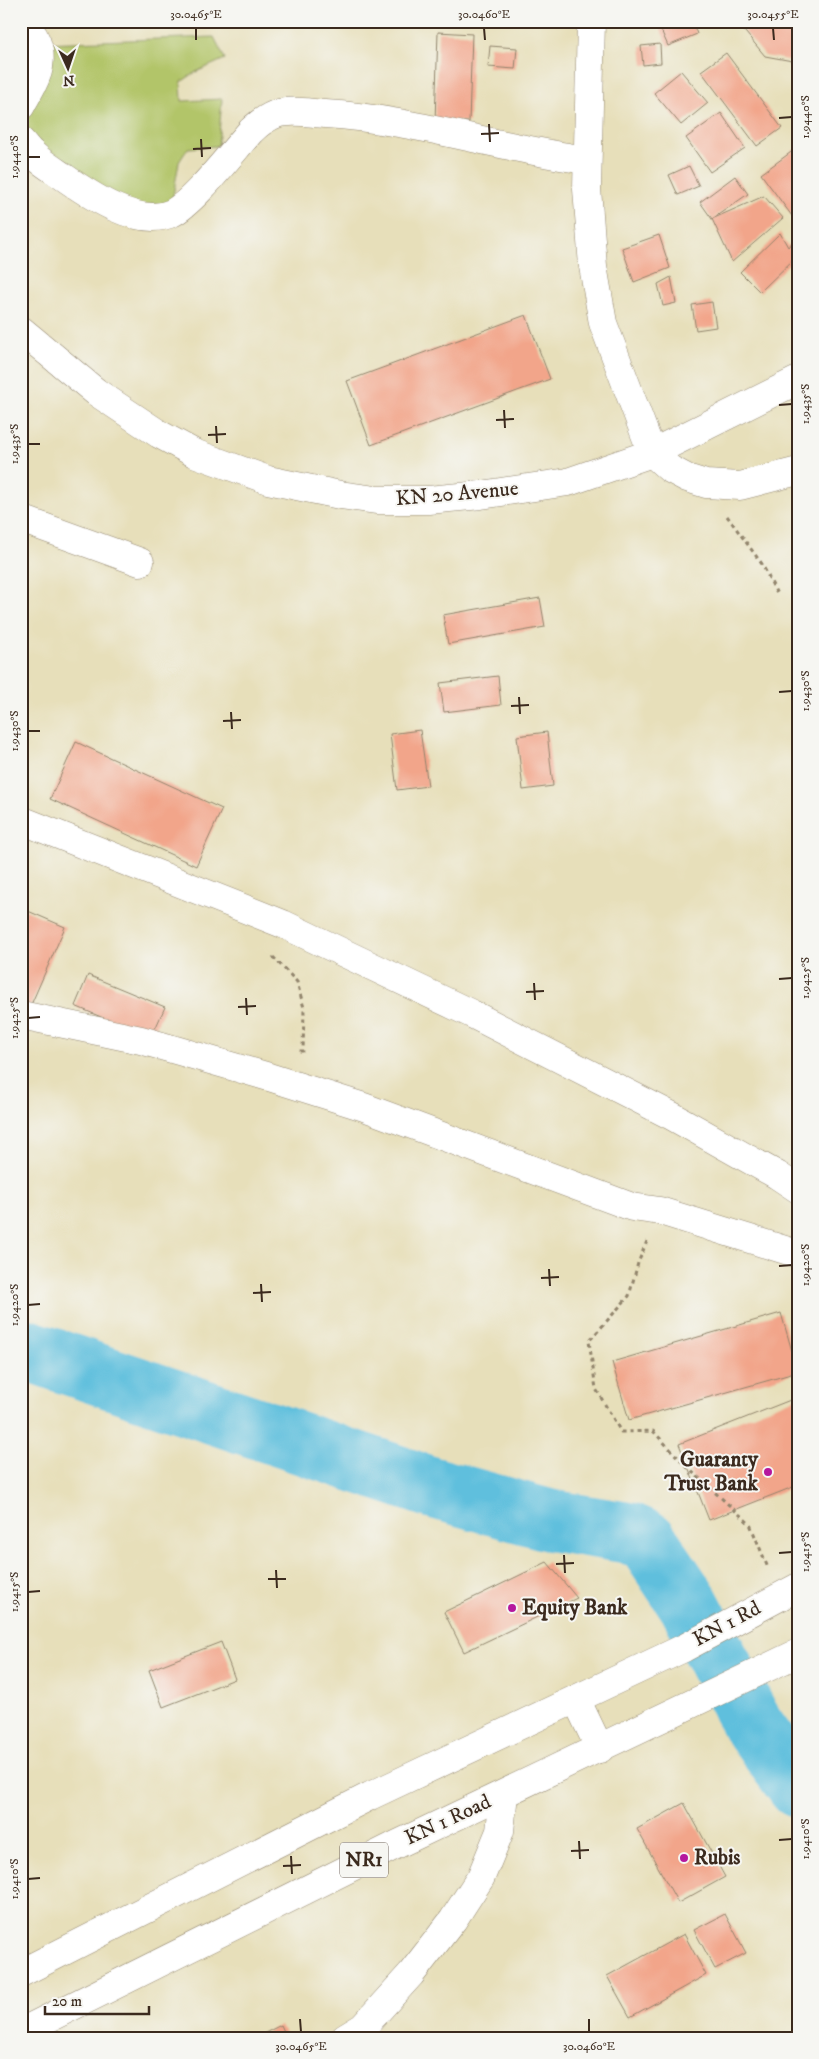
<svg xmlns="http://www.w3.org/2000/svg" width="819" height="2059" viewBox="0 0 819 2059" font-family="'IM FELL DW Pica',serif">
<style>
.green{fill:#b2c569;stroke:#767844}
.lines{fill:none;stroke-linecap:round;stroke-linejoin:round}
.river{stroke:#5fbfdd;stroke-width:62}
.building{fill:#f2a58a}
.minor-casing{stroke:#91846c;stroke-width:29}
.major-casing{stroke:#91846c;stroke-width:29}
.highway-casing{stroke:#91846c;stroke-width:29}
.path{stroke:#91846c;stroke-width:3;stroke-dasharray:4 4;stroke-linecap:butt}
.minor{stroke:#fff;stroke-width:28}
.major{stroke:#fff;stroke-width:28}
.highway{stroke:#fff;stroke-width:28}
.ticks{fill:none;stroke:#3b2a1e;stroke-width:2}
.poi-dot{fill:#b5179e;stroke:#f6f6f2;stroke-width:2}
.labels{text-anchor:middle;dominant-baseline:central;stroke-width:4;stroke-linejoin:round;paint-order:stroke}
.shield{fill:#f6f6f2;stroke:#73675e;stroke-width:1}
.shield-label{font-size:20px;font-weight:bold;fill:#3b2a1e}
.street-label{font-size:21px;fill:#3b2a1e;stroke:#f6f6f2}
.poi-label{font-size:21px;font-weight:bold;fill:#3b2a1e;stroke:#f6f6f2;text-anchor:start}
.neatline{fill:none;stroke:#3b2a1e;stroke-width:2}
.ticks-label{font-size:12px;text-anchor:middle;fill:#3b2a1e}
</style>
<rect width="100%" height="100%" fill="#f6f6f2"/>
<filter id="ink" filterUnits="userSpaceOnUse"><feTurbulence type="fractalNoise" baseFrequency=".02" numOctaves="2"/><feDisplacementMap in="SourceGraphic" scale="10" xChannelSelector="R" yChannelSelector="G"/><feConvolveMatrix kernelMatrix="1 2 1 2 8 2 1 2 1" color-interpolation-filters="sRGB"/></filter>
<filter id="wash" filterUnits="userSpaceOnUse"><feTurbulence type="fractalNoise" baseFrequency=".0096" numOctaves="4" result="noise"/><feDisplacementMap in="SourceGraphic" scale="20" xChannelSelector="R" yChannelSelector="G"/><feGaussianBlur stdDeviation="1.12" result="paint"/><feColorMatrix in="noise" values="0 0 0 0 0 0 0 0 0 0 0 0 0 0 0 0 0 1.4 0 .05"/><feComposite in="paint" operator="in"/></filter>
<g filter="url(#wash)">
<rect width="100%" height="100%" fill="#e7dfba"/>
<!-- green -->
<path class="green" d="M214,37L225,59L196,72L181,82L182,101L222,99L218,146L188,148L179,162L172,202L135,208L36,149L22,129L23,116L44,43Z"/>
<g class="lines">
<!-- river -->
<path class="river" d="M21,1348L430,1487L549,1520L629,1533L647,1541L689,1604L752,1724L798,1787"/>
</g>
<g id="blocks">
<!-- building -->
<g class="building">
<path d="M657,21H692L697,34L668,46Z"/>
<path d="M736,21H798V62L765,56Z"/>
<path d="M438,32L472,34L469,122L435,121Z"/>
<path d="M660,44L661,63L643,65L641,46Z"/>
<path d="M490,46L517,48L515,69L488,67Z"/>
<path d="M726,53L782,128L757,146L701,71Z"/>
<path d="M681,71L708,103L681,125L654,93Z"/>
<path d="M721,113L745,148L710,172L686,138Z"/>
<path d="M798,147V212L792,216L761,174Z"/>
<path d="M689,166L699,186L678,195L669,175Z"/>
<path d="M735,176L748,194L712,219L764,196L783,218L732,262L712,219L700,202Z"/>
<path d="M780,233L788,247L797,237L798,239V255L760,292L740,272Z"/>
<path d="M659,235L670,268L634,282L622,248Z"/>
<path d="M671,277L676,303L663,306L658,284Z"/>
<path d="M712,302L716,327L696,330L692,305Z"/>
<path d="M526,315L550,379L371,445L347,381Z"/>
<path d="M540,598L545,627L448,644L443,615Z"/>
<path d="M498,676L501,705L444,712L440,683Z"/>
<path d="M420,730L428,786L397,790L390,734Z"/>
<path d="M547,732L553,786L523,790L517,736Z"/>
<path d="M76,742L222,809L196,866L50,799Z"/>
<path d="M21,908L65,927L30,1007L21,1003Z"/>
<path d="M88,975L165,1007L151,1038L75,1006Z"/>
<path d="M781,1313L798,1372L629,1420L612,1362Z"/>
<path d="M798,1397V1485L709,1520L679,1444Z"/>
<path d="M547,1562L577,1598L464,1652L444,1612Z"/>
<path d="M221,1642L235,1679L163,1707L149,1670Z"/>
<path d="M684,1803L725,1877L678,1903L637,1829Z"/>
<path d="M725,1914L746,1953L715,1969L694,1930Z"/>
<path d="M684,1934L706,1975L630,2017L607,1976Z"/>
<path d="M281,2025L287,2038H255Z"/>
</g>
</g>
</g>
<g filter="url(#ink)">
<use href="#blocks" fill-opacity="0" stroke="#91846c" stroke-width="1"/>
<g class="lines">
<!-- minor casing -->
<g class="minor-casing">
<g id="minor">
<path d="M591,21L587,189L593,266L603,323L652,453L670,469L687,478L706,484L740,486L798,471"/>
<path d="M21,24C36,31 42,51 39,67C37,80 27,94 21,106"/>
<path d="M21,141C32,156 46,165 61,175C88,194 138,229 172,213C194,202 233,151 251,131C258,124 266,118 276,114C291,109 309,113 325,114C413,119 499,148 587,160"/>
<path d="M21,519L140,562"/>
<path d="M21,820L283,924L472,1014L672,1116L777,1175L798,1189"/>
<path d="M21,1015L141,1040L269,1077L364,1107L632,1207L660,1211L798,1254"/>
<path d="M345,2038L363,2027L411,1974L453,1920L481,1877L500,1831L504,1794"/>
</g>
</g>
<!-- major casing -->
<g class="major-casing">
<path id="major" d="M21,330L96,392L159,434L194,453L268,480L340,495L376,500H428L481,495L568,482L652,453L798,380"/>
</g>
<!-- highway casing -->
<g class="highway-casing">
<g id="highway">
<path d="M576,1699L600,1749"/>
<path d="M21,1973L370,1796L684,1648L798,1587"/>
<path d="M21,2032L398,1844L798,1653"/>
</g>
</g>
<!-- path -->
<g class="path">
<path d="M727,516L762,564L777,594"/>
<path d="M273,957L297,982L304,1008L303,1051H296"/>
<path d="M647,1241L638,1263L629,1296L589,1341L596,1389L621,1432L653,1431L689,1469L750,1524L768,1568"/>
</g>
<!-- minor -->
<use href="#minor" class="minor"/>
<!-- major -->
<use href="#major" class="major"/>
<!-- highway -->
<use href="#highway" class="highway"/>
</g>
</g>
<!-- ticks -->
<path class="ticks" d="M196,28V40M484,28L485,40M773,28L774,40M779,118L792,117M489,124L490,142M481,134L499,133M201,139L202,157M193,149L211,148M28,157H40M779,405L792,404M504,410L505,428M496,420L514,419M216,426L217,443M208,435L226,434M28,444H40M779,692L792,691M519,697L520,714M511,706L529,705M231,712L232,729M223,721L241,720M28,731H40M779,979L792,978M534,983L535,1000M526,992L544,991M246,998L247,1015M238,1007L256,1006M28,1018L40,1017M779,1266L792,1265M549,1269L550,1286M541,1278L559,1277M261,1284L262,1302M253,1293L271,1292M28,1305L40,1304M779,1553L792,1552M564,1555L565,1573M556,1564L574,1563M276,1570L277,1588M268,1579H286M28,1592L40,1591M779,1840L792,1839M579,1841L580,1859M571,1851L589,1850M291,1856L292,1874M283,1866L301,1865M28,1879L40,1878M300,2019L301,2032M589,2019V2032"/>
<!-- markers -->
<g class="poi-dot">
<circle cx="768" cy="1472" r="5"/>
<circle cx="512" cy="1608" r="5"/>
<circle cx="684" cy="1858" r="5"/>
</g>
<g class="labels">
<!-- shield labels -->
<rect class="shield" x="340" y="1842.5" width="48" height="35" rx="4"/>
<g class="shield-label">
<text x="364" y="1860">NR1</text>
</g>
<!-- street labels -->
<g class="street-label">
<text transform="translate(457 494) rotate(-5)">KN 20 Avenue</text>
<text transform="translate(727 1624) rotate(-28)">KN 1 Rd</text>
<text transform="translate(448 1820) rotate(-25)">KN 1 Road</text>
</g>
<!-- poi labels -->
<g class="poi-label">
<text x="758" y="1460" text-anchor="end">Guaranty<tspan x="758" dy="24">Trust Bank</tspan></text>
<text x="522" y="1608">Equity Bank</text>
<text x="694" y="1858">Rubis</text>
</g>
</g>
<!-- margin -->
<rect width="819" height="2059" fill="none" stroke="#f6f6f2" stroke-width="55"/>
<!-- north arrow -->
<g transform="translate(68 68) rotate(177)" stroke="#f6f6f2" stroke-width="4" paint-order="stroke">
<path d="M0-4L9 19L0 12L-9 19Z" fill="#3b2a1e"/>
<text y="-8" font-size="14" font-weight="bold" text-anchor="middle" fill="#3b2a1e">N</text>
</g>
<!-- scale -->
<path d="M45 2006v8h104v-8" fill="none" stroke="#3b2a1e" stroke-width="2.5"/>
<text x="52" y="2006" font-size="15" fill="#3b2a1e" stroke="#f6f6f2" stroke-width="4" paint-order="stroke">20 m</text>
<rect x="28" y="28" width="764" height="2004" class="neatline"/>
<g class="ticks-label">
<text x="196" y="18">30.0465°E</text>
<text x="484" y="18">30.0460°E</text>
<text x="773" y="18">30.0455°E</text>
<text transform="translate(805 117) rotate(-90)" y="4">1.9440°S</text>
<text transform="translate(14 157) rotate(-90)" y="4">1.9440°S</text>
<text transform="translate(805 404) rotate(-90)" y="4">1.9435°S</text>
<text transform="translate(14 444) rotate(-90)" y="4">1.9435°S</text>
<text transform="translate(805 691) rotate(-90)" y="4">1.9430°S</text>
<text transform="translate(14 731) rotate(-90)" y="4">1.9430°S</text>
<text transform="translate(805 978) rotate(-90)" y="4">1.9425°S</text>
<text transform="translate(14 1018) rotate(-90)" y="4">1.9425°S</text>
<text transform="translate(805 1265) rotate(-90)" y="4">1.9420°S</text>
<text transform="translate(14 1305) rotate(-90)" y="4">1.9420°S</text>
<text transform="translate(805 1552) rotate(-90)" y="4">1.9415°S</text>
<text transform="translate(14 1592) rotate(-90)" y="4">1.9415°S</text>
<text transform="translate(805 1839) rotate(-90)" y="4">1.9410°S</text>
<text transform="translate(14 1879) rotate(-90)" y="4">1.9410°S</text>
<text x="301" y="2050">30.0465°E</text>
<text x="589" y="2050">30.0460°E</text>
</g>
</svg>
